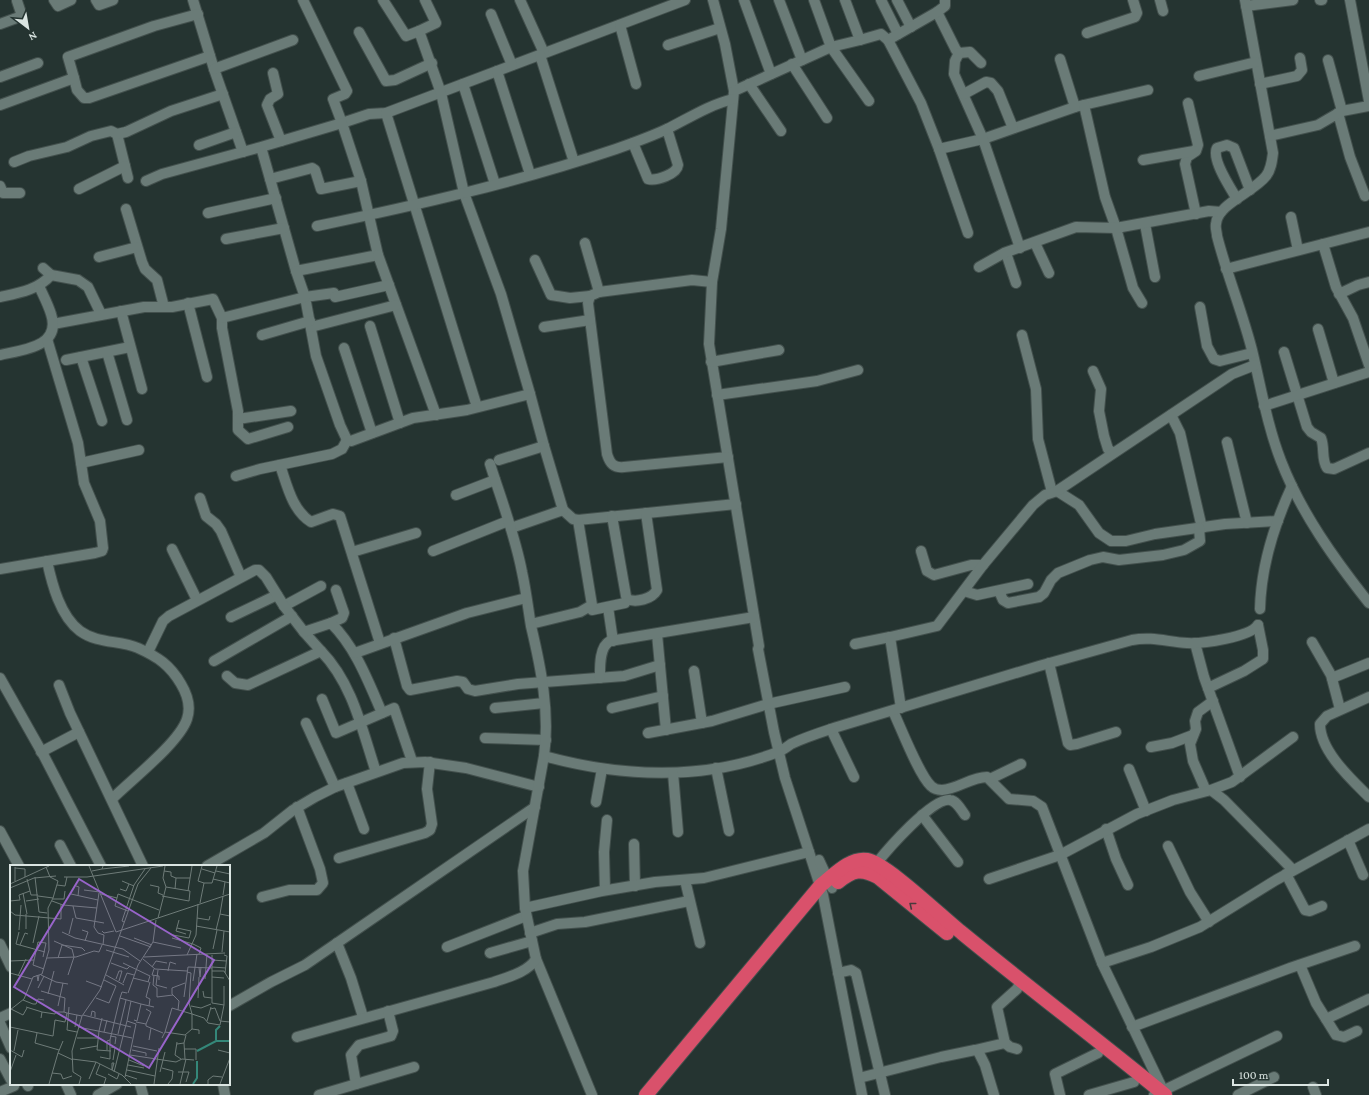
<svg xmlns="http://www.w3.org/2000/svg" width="1369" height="1095" viewBox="0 0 1369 1095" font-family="'Crimson Pro',serif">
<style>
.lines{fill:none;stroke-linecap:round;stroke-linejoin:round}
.minor-casing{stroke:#43504d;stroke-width:12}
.highway-casing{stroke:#43504d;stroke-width:16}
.minor{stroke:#6a7b77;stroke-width:10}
.highway{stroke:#d9516b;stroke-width:14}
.oneway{stroke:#493a3d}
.inset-river{fill:none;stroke:#348779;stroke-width:2}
.inset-road{fill:none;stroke:#6e7b78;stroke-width:1}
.view{fill:#9864ca;fill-opacity:0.15;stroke:#9864ca;stroke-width:2}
.inset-edge{fill:none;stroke:#dbe5e2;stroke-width:2}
</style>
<rect width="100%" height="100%" fill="#253431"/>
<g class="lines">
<!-- minor casing -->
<g class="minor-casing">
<g id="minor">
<path d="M54,0L58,6L71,0"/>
<path d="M96,0L99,5L113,0"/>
<path d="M193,0L214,69L243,152"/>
<path d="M303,0L347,91L345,94L333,99L342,123L369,114L386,113L685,0"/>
<path d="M383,0L406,36L419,31L441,93L464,193L501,294L530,394"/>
<path d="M520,0L544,53"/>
<path d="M713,0L725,44L734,91"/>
<path d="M744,0L771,74"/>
<path d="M779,0L802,60"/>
<path d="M814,0L831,47L869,101"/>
<path d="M845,0L860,40L831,47L734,91L721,229L712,282L709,344L759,646L758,649L774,732L785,778L823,895L862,1095"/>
<path d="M881,0L898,34"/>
<path d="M897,0L911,27"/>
<path d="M1160,0L1163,11"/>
<path d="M1245,0L1273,153C1272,161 1271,170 1266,176C1254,192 1217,204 1216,224C1215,228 1217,232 1217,236C1227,275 1242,311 1252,350C1261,387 1267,425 1281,461C1301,513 1335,560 1369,603"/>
<path d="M1320,0H1322"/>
<path d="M1350,0L1369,101"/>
<path d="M1246,6L1293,0"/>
<path d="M937,12L956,50L959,53L970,52L981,63"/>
<path d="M491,14L512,65"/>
<path d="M0,24L22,16L17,1"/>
<path d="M620,25L636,84"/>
<path d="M419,31L436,23L425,0"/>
<path d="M359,32L386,81L395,80L432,63"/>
<path d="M1087,33L1135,17L1137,13L1133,0"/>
<path d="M860,40L881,34L888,40L921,103L939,149L983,139L1075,107L1148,90"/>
<path d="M888,40L937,12L945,6V0"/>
<path d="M668,45L720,28"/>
<path d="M959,53L955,61L954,74L983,139L1020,248"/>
<path d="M540,55L574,162"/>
<path d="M1060,59L1075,107"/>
<path d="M1328,60L1342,111"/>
<path d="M792,64L827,118"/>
<path d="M214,69L293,40"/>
<path d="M497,71L530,174"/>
<path d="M273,73L278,94L270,99L267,105L281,141"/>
<path d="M1199,76L1256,62"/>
<path d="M0,77L38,63"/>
<path d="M74,78L77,90L84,98H89L210,56"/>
<path d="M463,84L495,184"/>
<path d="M749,84L781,131"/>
<path d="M1260,84L1297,76L1302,70L1300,58"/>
<path d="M964,94L986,82L991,83L998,91L1013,128"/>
<path d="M1188,103L1198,145L1196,151L1187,157L1185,164L1196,214"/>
<path d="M0,105L74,78L68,57L154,26L198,14"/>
<path d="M1084,105L1105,197L1116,228L1133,288L1142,303"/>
<path d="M386,113L477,407"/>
<path d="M1338,113L1350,157L1365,196"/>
<path d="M117,134L128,178"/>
<path d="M1270,136L1318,125L1342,111L1369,106"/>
<path d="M633,143L648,179C657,181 677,174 678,165L667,129"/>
<path d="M199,145L236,132"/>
<path d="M939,149L968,233"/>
<path d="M1143,160L1194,151"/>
<path d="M14,162L29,156L67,147L91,136L111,131L117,134L126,132L171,111L223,94"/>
<path d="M270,179L312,168L315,170L321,189L361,181"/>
<path d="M146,181L162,174L261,147L296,271L378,255L361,181L342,123L261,147"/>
<path d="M0,186L3,193H20"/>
<path d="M79,189L125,166"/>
<path d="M1237,199C1231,189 1211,159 1217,148L1227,145L1234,148L1250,190"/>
<path d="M126,209L142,262L145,269L157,280L164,307"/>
<path d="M208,213L276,198"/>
<path d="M1291,217L1298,250"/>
<path d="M1145,224L1155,277"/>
<path d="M317,226C418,205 518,182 616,149C633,143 650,137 667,129C689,118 709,105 733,99"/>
<path d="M226,239L284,228"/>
<path d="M585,243L599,292"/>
<path d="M1035,243L1049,273"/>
<path d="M1323,244L1369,232"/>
<path d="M1006,253L1016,283"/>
<path d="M378,255L436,415"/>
<path d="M99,257L137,247"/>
<path d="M535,260L551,295L570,298L590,296"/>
<path d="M979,267L1004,253L1076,227L1116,228L1209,211L1221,212"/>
<path d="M43,268L51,275L78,280L88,287L101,314"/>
<path d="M1226,269L1323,244L1336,287L1353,318L1369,365"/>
<path d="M712,282L692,280L599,292L590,296L588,303L607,454C610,464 614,468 624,467L728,457"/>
<path d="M334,293L305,297L316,356L340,425L347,440L351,441L413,418L467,410L530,394L544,446L499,460"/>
<path d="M1339,294L1358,285L1369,282"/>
<path d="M0,297C19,293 38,290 51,275"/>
<path d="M335,297L389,285"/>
<path d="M188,303L207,377"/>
<path d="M1200,307L1207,346L1214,359L1220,361L1252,353"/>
<path d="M121,311L142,389"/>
<path d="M222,318V328L238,411V430L248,439L288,427"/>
<path d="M53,324L144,307H172L213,299L222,318L305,297L296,271"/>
<path d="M370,326L400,423"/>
<path d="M311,327L396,305"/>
<path d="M544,327L590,320"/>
<path d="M1318,329L1334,383"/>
<path d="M262,335L310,321"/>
<path d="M1022,335L1036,389L1038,439L1052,492"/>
<path d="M344,348L372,433"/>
<path d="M107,352L127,420"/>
<path d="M1284,352L1307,427L1311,432L1321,438C1325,448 1321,459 1327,468L1334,469L1369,453"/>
<path d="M0,355C22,350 62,347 51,314C48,304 43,295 39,286"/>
<path d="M81,357L102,421"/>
<path d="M66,360L130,347"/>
<path d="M711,362L779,350"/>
<path d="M1093,371L1101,389L1099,411L1104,436L1108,449L1113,453"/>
<path d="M717,395L817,381L858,370"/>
<path d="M1264,406L1369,372"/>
<path d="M1171,415L1180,433L1202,528"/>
<path d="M238,419L291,411"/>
<path d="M1227,442L1247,523"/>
<path d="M81,463L139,450"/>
<path d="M280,465C287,485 292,510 311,522L333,514L340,516L380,643"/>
<path d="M236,476L260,469L332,454L342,449L347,440"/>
<path d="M1057,491L1079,505L1099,533L1111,541H1126L1155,534L1225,524L1278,521"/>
<path d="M456,495L495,480"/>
<path d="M200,498L206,516L216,524L221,531L241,577"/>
<path d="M563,510L573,519L578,520L736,504"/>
<path d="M612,516L626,596L627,599C636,603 652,599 657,590L646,513"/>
<path d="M511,528L563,510L544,446"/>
<path d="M172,549L197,600"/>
<path d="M433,551L508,521"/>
<path d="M921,551L927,571L934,575L971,565H983"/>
<path d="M352,552L416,533"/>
<path d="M47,561C52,584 60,616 80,631C98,644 119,640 138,648C158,657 170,665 181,684C187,694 191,707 187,719C179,743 131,780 112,799"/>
<path d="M0,569L95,553L102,551L103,548L100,521L84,483L78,443L47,339"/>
<path d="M964,591L977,595L1028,584"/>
<path d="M999,591L1003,600L1008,603L1039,597L1044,593L1051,580L1058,573L1090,560L1103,557L1119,560L1163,555L1184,550L1200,541L1199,528"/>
<path d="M284,606L321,586"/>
<path d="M608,607L613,641"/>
<path d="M1260,609C1261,565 1274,525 1292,486"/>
<path d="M592,610L625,603"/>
<path d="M231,617L277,595"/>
<path d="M331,623L342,618L344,613L336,590"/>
<path d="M531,624L580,612L592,605L578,520"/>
<path d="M304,632L321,651"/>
<path d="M657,634L666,730"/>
<path d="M394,638L407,686L410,690L457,681L463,682L468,689L475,691L518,684L624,676L660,665"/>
<path d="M1312,642L1331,675L1340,709"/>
<path d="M1195,643L1204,677L1240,777"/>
<path d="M855,644L890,637"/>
<path d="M148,652L163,621L169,616L255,570H259L266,577L284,606L304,632L331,623C356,648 368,681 382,713"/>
<path d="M355,653L467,613L526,598"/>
<path d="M214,661L292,616"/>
<path d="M1049,663L1068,743L1070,745L1077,744L1116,732"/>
<path d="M694,671L702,723"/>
<path d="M227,676L235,683L248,685L321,651C353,684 362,730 376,772"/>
<path d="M0,678L44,756L101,866"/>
<path d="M600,678C600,667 599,647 610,641L754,617"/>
<path d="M1332,678L1369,663"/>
<path d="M59,685L70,713L143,866"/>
<path d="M1208,688L1244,671L1263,659V650L1258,625"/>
<path d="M1369,697L1327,716L1320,724C1320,751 1351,779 1369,797"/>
<path d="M322,699L336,733L394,708L412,761"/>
<path d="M495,708L544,703"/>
<path d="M612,708L663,696"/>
<path d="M901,708L890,637L937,626L983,565L1033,505L1045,495L1057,491L1232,374L1255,365"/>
<path d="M893,711C901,728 919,775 931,786C934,789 938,790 942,790C958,789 971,777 987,777L1009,799L1033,801L1042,807L1102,963L1163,1090"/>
<path d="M306,723L335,787"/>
<path d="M831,729L854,777"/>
<path d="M648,733L712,721L768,704L845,687"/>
<path d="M485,738L546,740"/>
<path d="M1151,747L1172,743L1193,735"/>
<path d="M41,752L79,732"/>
<path d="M544,756C621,777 702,781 778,752C783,750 787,747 791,744C806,737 822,732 837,727L1039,666L1132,640C1152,636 1168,642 1187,643C1202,644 1250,637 1258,625"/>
<path d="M716,768L729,831"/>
<path d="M1129,769L1146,811"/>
<path d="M673,773L678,832"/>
<path d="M990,779L1021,764"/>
<path d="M347,783L364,829"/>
<path d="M1211,790L1232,782L1293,737"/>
<path d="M1206,791L1193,761L1190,744L1196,729L1195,721L1198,712L1213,701"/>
<path d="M596,802L602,769"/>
<path d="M922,815L958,862"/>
<path d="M1106,829L1116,859L1128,885"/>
<path d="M0,831L19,866"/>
<path d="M1348,840L1363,875"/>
<path d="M634,844L635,886"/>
<path d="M60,845L71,866"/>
<path d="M1168,846L1190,892L1209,922"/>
<path d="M339,858L425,833L430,830L432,824L427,789L430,762"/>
<path d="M819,860L832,888"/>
<path d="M876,864C887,850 933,797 950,800C957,801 961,810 965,815"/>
<path d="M207,866L264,833L293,810L315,797L335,787L403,763L425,762L466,768L539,787"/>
<path d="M1286,874L1305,910L1310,911L1322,906"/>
<path d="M989,879L1060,855L1137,814L1173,800L1211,790L1224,800L1293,870"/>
<path d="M685,880L700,943"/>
<path d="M605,890L604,852L607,820"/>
<path d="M262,897L289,890H317L323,883L320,869L297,807"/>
<path d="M525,908L602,891L655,882L704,878L809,852"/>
<path d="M530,933L557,924L585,922L689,901"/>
<path d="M337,943L351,978L363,1017"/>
<path d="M0,944L11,967"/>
<path d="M447,947L526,916"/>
<path d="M490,953L532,941"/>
<path d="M536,959L592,1095"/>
<path d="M1102,963L1151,947L1200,927L1276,880L1369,829"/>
<path d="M1300,965L1316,1003L1336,1035L1344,1037L1357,1031"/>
<path d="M838,973L851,970L856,973L885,1095"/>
<path d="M229,1006L271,982L305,965L535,807"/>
<path d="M0,1018L11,1013"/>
<path d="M1326,1019L1369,999"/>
<path d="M0,1023L11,1048"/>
<path d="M1132,1027L1290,968L1355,946"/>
<path d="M297,1037L494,982C508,977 528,972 536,959L525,908L523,871L544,756C550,712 541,668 531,626C528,608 526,590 522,572C515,535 501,499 490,464"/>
<path d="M1005,1043L1010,1047L1017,1049"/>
<path d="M975,1050L1005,1043L997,1007L1017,989L1021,981"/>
<path d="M0,1059L11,1080"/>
<path d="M859,1078L941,1057L975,1050L978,1051L985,1065L994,1095"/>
<path d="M27,1084L28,1086"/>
<path d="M66,1084L71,1095"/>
<path d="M140,1084L143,1095"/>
<path d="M223,1084L225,1095"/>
<path d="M356,1084L351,1055L359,1045L391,1036L393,1031L388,1011"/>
<path d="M1313,1087L1316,1095"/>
<path d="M0,1092L14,1086"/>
<path d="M98,1095L117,1084"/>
<path d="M319,1095L414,1067"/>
<path d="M1060,1095L1055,1074L1098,1053"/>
<path d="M1089,1095L1134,1082"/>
<path d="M1154,1095L1277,1036"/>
<path d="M1238,1095L1274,1077"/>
</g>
</g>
<!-- highway casing -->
<g class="highway-casing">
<g id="highway">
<path d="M838,882C853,870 861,868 878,877L947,933"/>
<path d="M646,1095L821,885C833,876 850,857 867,860C886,863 944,919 962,933C1029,988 1098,1040 1165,1095"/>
</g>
</g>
<!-- minor -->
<use href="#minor" class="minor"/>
<!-- highway -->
<use href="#highway" class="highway"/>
</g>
<!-- one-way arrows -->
<defs><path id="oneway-chevron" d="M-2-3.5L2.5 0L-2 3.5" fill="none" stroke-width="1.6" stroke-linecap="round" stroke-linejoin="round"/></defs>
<use class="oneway" href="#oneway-chevron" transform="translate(912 905) rotate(-141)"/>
<!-- overview -->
<g transform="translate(10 865)">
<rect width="220" height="220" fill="#253431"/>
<path class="inset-river" d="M206,175V165L210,161M187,186L206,176H220M183,219L187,213V196"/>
<path class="inset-road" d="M79,1L106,67L220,29M192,1L188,16L194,18M5,3L15,4V12M92,4L119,1M192,4L205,8M82,6L92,4L93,1M154,6L161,7V11L166,13L165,24M206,6L220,9M25,12L29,47L37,48M54,12H77L153,1M166,13H180M17,14L21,30H28M203,14L220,18M5,16V2M112,16L124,21M0,19L39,1M47,20L55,21L57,12M140,20L149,22L148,28L153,30M66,21L69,22L68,31M0,23L24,13L46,11M110,24L116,26L119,19M74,25L90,27M178,26L182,1M13,28L17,49M89,28L84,62L88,68L94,70L93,80M61,29L88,35M91,29L107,33M213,30L215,17M28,31L43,33M152,31L179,36L180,26L156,22M213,31L210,49L220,51M43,34H54L55,26M0,36L10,35L9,30L20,26M16,36L29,34M42,36L53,40L87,43M190,38L194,18H202L207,1M63,41L66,53L94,58M0,46L5,50L51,54V39M118,46L105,41L108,29L149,45M148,53L156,22L153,13L155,1M187,53L199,55L200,51M169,55L166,66L176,69M114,57L112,56L124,20L135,4M186,61L220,67M167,63L181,66M16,64V49M9,65L11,40M72,65L78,67L75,76M206,65L210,49M92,66L94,68L104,66M9,67L6,79L35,87M52,67L65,73L113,84L130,96M59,69L63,53M163,70L179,73L181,66M110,71L141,82M124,73L142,80M162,73L183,79M220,74V87M44,76L62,84L64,92M143,77L146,55M23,78L29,51M183,79L191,83L189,89M10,80L15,68L18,69M52,80L72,83L75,86M203,84L207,65M96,85L119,92M212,87L214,66M177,90L186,70L188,39M214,90L217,91L215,108M33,92L36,78L28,77L23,100L34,104M134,92L215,88M37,93L66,92L84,86L89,87L92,80M48,93L52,80M133,94L145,104L177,106M202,95L216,96M0,96L24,95M101,98L117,104L120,101M113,98L140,111L138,117M142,102L146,96L157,98M189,102L190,112L191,102M196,102L197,89M202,102L216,103M144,104L142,110L149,111V115M148,105L146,120L157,123M158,106L160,97L166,99M202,106H214L220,116M177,107L181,108L179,138L182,149M0,108L22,114M27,110L28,116L29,110M31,110L46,117L58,119M58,110L64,92M96,110L114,120M144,110L143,120L147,123V132L163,130M8,111L16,94M202,112L214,113M123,113L139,117M106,114L109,106H112L109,116M195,114L196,102M76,116L92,122M183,116L187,89M113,118L117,108L124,110M28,123L34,111M31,126L55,133L54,147L57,148M193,126L194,132L202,133M117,128L112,127L110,133L131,139L127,156L124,155M118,128L128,100L143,77L171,83M38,129L44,106M174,132L178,102L202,103M86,133L99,138L106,121L94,115M188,133L189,112M13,135L23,139H26L28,134L34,135M131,139L144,142M214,140V121M48,141L53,118M139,141L140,134L136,132L140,117M181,141L191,143L201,139M16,142L32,147M59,142L57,165L67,167M1,144L13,150L17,143M136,144L141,147L136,159M200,144L205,143L210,156L220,157M0,145L14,134L23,112L32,109L39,85L38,43L43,33L48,16L40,12L36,2M168,145L169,136L162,129V123L175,118M182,149L194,153L198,158L210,160L214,140L202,138V90M73,150L121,162M81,151L82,146L85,147V152M31,153L32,147L45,149L46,147H54M117,156L121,136M197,156L201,142M126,157L136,159V161L153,168M0,162L43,171L45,155L55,157L57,148L72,151L90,125L128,19L141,3M65,162L67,150M68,162L113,171L104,207M89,166L87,185L101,186M89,166L92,153M94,167L97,155M155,167L162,143L182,149V164L189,165V169M27,168L25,178L49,185M108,169L116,135M100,171L106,172L105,179M67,173H88M152,173L155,167L175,170L182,164M139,175L141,163M53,176L48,188L63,195M167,177L165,190L171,194M174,178L175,194M167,179L174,178L176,170M123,181L147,186M101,182L105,183L103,195M70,184L87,181M174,184H186V195M0,185L12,192L14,185M97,185V176L100,175M122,185L136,188V191M208,185L220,188M4,186L8,165M120,190L166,197L172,194L184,195M90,192L100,194V175L110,133M62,194L86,197L112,210L121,219M119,195L134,201M90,199L86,209L96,213L94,219M118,200L134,203M152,203L163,206L162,214L158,219M102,205V198H104L102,205M117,205L145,211M0,207L6,190M150,207L155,187M168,207H179L176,217M42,208L51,209L53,214L62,211M98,209L107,214L109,209M115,210L127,214M115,212L126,159L117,156L113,171L122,173M79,214L86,197M39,219L48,188M69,219L71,212L63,207L62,186L72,151M144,219L149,183M170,219L176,194M198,219V215L203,211L212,212M210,219L220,193"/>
<path class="view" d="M69,14L204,95L139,203L4,122Z"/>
<rect width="220" height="220" class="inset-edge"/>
</g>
<!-- north arrow -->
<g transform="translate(28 28) rotate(149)" stroke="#253431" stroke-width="3" paint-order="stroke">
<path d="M0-3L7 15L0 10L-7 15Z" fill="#dbe5e2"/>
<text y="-6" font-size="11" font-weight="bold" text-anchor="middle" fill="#dbe5e2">N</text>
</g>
<!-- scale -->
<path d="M1233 1079v6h95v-6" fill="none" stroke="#dbe5e2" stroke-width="2"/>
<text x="1239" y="1079" font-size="12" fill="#dbe5e2" stroke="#253431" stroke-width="3" paint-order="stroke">100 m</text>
</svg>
